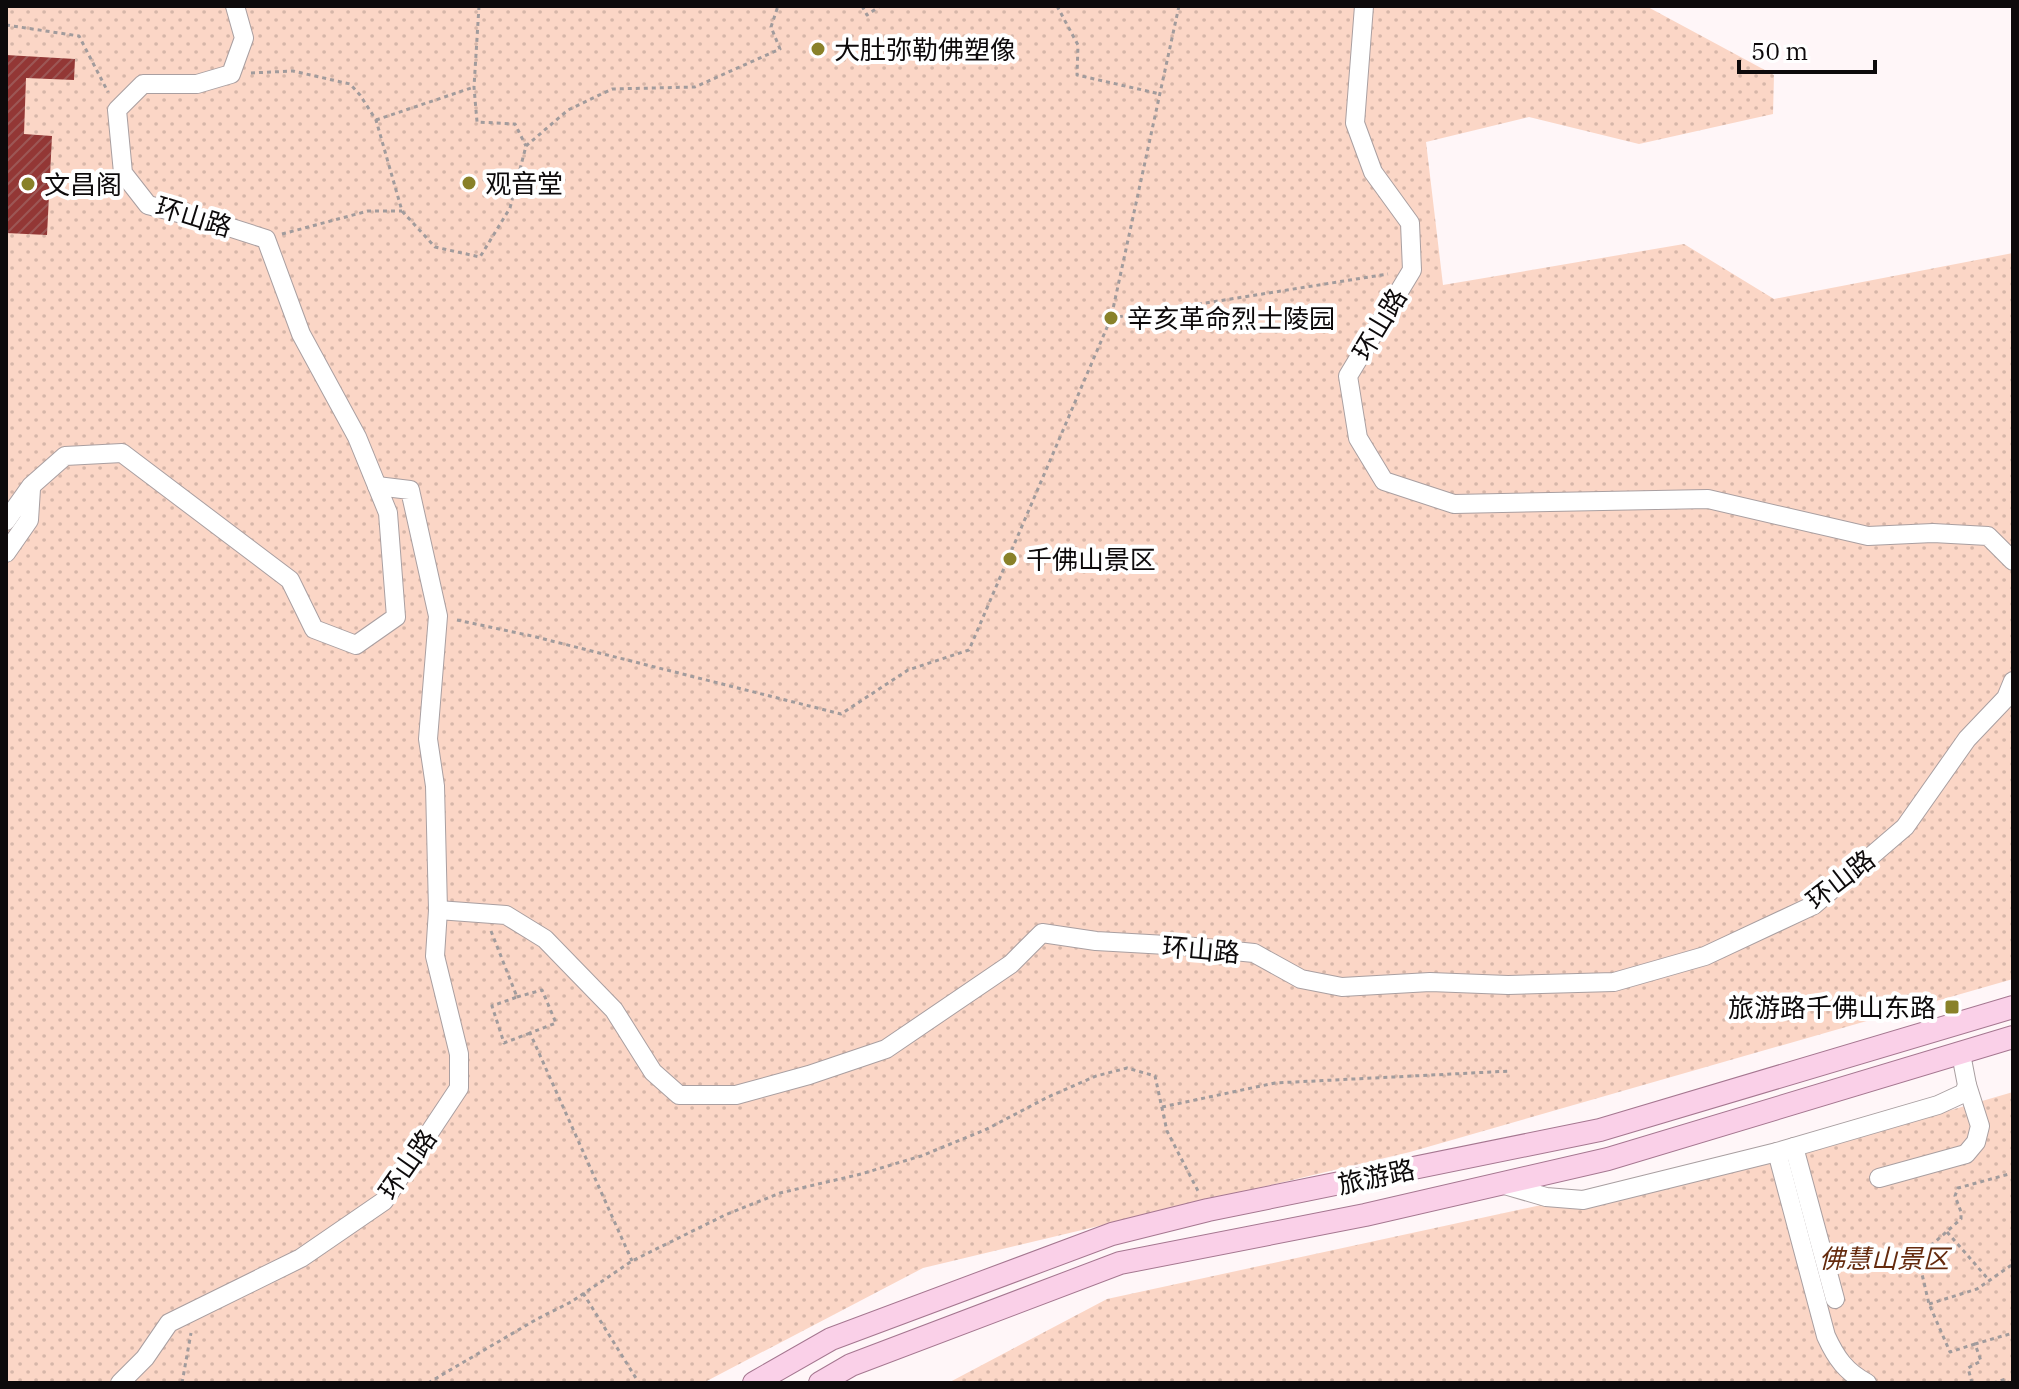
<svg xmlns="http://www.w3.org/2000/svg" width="2019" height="1389" viewBox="0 0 2019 1389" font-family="'IBM Plex Serif','Noto Sans SC',serif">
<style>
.park{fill:url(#park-dots)}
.building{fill:url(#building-hatch)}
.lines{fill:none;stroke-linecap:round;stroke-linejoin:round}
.minor-casing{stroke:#a99fa1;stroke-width:20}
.major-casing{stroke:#a57790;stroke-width:24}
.path{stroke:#a19b9c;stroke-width:3;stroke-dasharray:4 4;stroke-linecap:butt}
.minor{stroke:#fff;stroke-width:18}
.major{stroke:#fad0e8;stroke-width:22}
.poi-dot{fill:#898129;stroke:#fff;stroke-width:3}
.labels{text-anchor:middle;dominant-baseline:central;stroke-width:8;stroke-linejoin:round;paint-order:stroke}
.poi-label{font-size:26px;fill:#0d0a0b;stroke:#fff;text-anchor:start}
.street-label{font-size:26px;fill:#0d0a0b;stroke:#fff}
.park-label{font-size:26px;font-style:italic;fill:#652b0e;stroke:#fff}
</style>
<defs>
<pattern id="park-dots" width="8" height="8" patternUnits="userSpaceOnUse" patternTransform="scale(2)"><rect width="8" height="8" fill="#fbd6c6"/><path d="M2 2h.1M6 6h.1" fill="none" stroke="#d6b6a9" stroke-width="1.8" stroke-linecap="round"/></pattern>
<pattern id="building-hatch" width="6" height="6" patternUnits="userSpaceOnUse" patternTransform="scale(2)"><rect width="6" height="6" fill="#933735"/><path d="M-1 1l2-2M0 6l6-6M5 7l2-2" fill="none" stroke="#9c5755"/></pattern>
</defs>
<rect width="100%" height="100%" fill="#fff6f8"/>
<!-- park -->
<g class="park">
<path d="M6,6H1646L1774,75L1773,114L1639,144L1529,117L1426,142L1443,285L1684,244L1774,299L2013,253V979L1410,1152L923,1268L703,1383H6Z"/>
<path d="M2013,1092V1383H948L1107,1299L1865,1135Z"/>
</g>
<!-- building -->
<path class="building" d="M6,55L75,59L74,80L26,78L24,134L52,136L47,235L6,233Z"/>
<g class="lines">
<!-- minor casing -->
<g class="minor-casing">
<g id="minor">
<path d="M1364,6L1355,123L1373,172L1410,223L1412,270L1348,376L1358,438L1384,481L1454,504L1708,499L1868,536L1933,533L1988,536L2013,561"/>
<path d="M6,521L31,486L65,456L122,453L290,580L314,629L356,645L396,617L388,513L357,437L301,334L266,239L213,222L148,205L123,173L117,110L143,84H197L231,74L244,38L235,6"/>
<path d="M6,553L29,520L31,489"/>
<path d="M438,910L506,915L545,939L614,1010L653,1072L679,1095H736L809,1075L886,1049L1011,964L1042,933L1096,941L1184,946L1254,953L1301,979L1342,987L1430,982L1508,985L1614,982L1705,956L1814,905L1905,827L1967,739L2006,698L2013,681"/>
<path d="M1794,1147L1835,1299"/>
<path d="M1777,1152L1826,1336C1836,1358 1846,1372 1867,1383"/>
<path d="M1879,1178L1966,1154L1976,1142L1980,1126L1967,1085"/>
<path d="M1501,1184L1546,1197L1583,1200L1777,1152L1938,1105L1964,1093L1967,1085L1961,1054"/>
<path d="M120,1383L145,1358L169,1323L301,1258L384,1201L459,1088V1054L435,956L438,910L435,786L428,739L438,616L410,490L377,486"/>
</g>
</g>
<!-- major casing -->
<g class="major-casing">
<g id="major">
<path d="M754,1383L831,1339L1112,1234L1208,1210L1600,1130L2013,1007"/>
<path d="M820,1383L851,1365L1120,1263L1365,1215L1608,1159L2013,1037"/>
</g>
</g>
<!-- path -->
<g class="path">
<path d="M479,6L474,87L477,122L515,124L526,146"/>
<path d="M862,6L867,15L880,6"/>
<path d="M1057,6L1078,45L1077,75L1160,94"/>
<path d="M6,25L79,36L108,92"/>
<path d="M251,73L293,71L350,84L360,95L376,120L402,211L435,247L480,257L510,208L526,146L568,110L612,89L695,87L780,49L771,27L778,6"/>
<path d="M376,120L474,87"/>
<path d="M282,234L368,211H402"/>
<path d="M1111,318L1388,274"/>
<path d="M457,620L532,636L841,714L908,670L969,650L1111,318L1179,6"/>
<path d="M491,931L517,997L492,1006L504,1043L530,1033"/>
<path d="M517,997L542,990L556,1023L530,1033L632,1261"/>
<path d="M1162,1107L1275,1083L1511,1071"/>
<path d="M1947,1232L1989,1280"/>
<path d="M583,1293L639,1383"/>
<path d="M1929,1304L1977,1289L2013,1264"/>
<path d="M1975,1344L1950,1352L1929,1304L1918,1257L1961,1219V1212L1955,1196L1958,1188L2013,1173"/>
<path d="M182,1383L191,1333"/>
<path d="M428,1383L537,1319L571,1302L632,1261L725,1215L780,1193L861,1174L921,1156L985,1130L1048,1097L1096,1076L1127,1068L1155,1076L1167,1131L1198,1191"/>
<path d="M1972,1383L1968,1368L1981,1361L1975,1344L2013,1333"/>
<path d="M1993,1383L2006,1379L2008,1383"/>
</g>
<!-- minor -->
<use href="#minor" class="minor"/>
<!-- major -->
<use href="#major" class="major"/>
</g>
<!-- markers -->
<g class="poi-dot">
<circle cx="818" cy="49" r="8"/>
<circle cx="469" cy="183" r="8"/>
<circle cx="28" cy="184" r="8"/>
<circle cx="1111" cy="318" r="8"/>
<circle cx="1010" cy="559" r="8"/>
<rect x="1944" y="999" width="16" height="16" rx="4"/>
</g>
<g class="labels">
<!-- poi labels -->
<g class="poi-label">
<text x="834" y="49">大肚弥勒佛塑像</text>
<text x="485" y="183">观音堂</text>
<text x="44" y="184">文昌阁</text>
<text x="1127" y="318">辛亥革命烈士陵园</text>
<text x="1026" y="559">千佛山景区</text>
<text x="1936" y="1007" text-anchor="end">旅游路千佛山东路</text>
</g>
<!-- street labels -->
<g class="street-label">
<text transform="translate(194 216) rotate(17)">环山路</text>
<text transform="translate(1379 324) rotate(-59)">环山路</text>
<text transform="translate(1840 879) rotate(-38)">环山路</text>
<text transform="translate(1201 949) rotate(5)">环山路</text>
<text transform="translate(407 1164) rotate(-55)">环山路</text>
<text transform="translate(1376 1176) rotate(-12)">旅游路</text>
</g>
<!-- park labels -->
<g class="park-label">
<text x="1884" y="1258">佛慧山景区</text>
</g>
</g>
<!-- border -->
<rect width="2019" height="1389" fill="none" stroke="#0d0a0b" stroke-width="16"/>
<!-- scale -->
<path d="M1739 60v12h136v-12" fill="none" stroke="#0d0a0b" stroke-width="4"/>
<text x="1751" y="60" font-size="24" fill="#0d0a0b" stroke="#ffffff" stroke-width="6" paint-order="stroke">50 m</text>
</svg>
